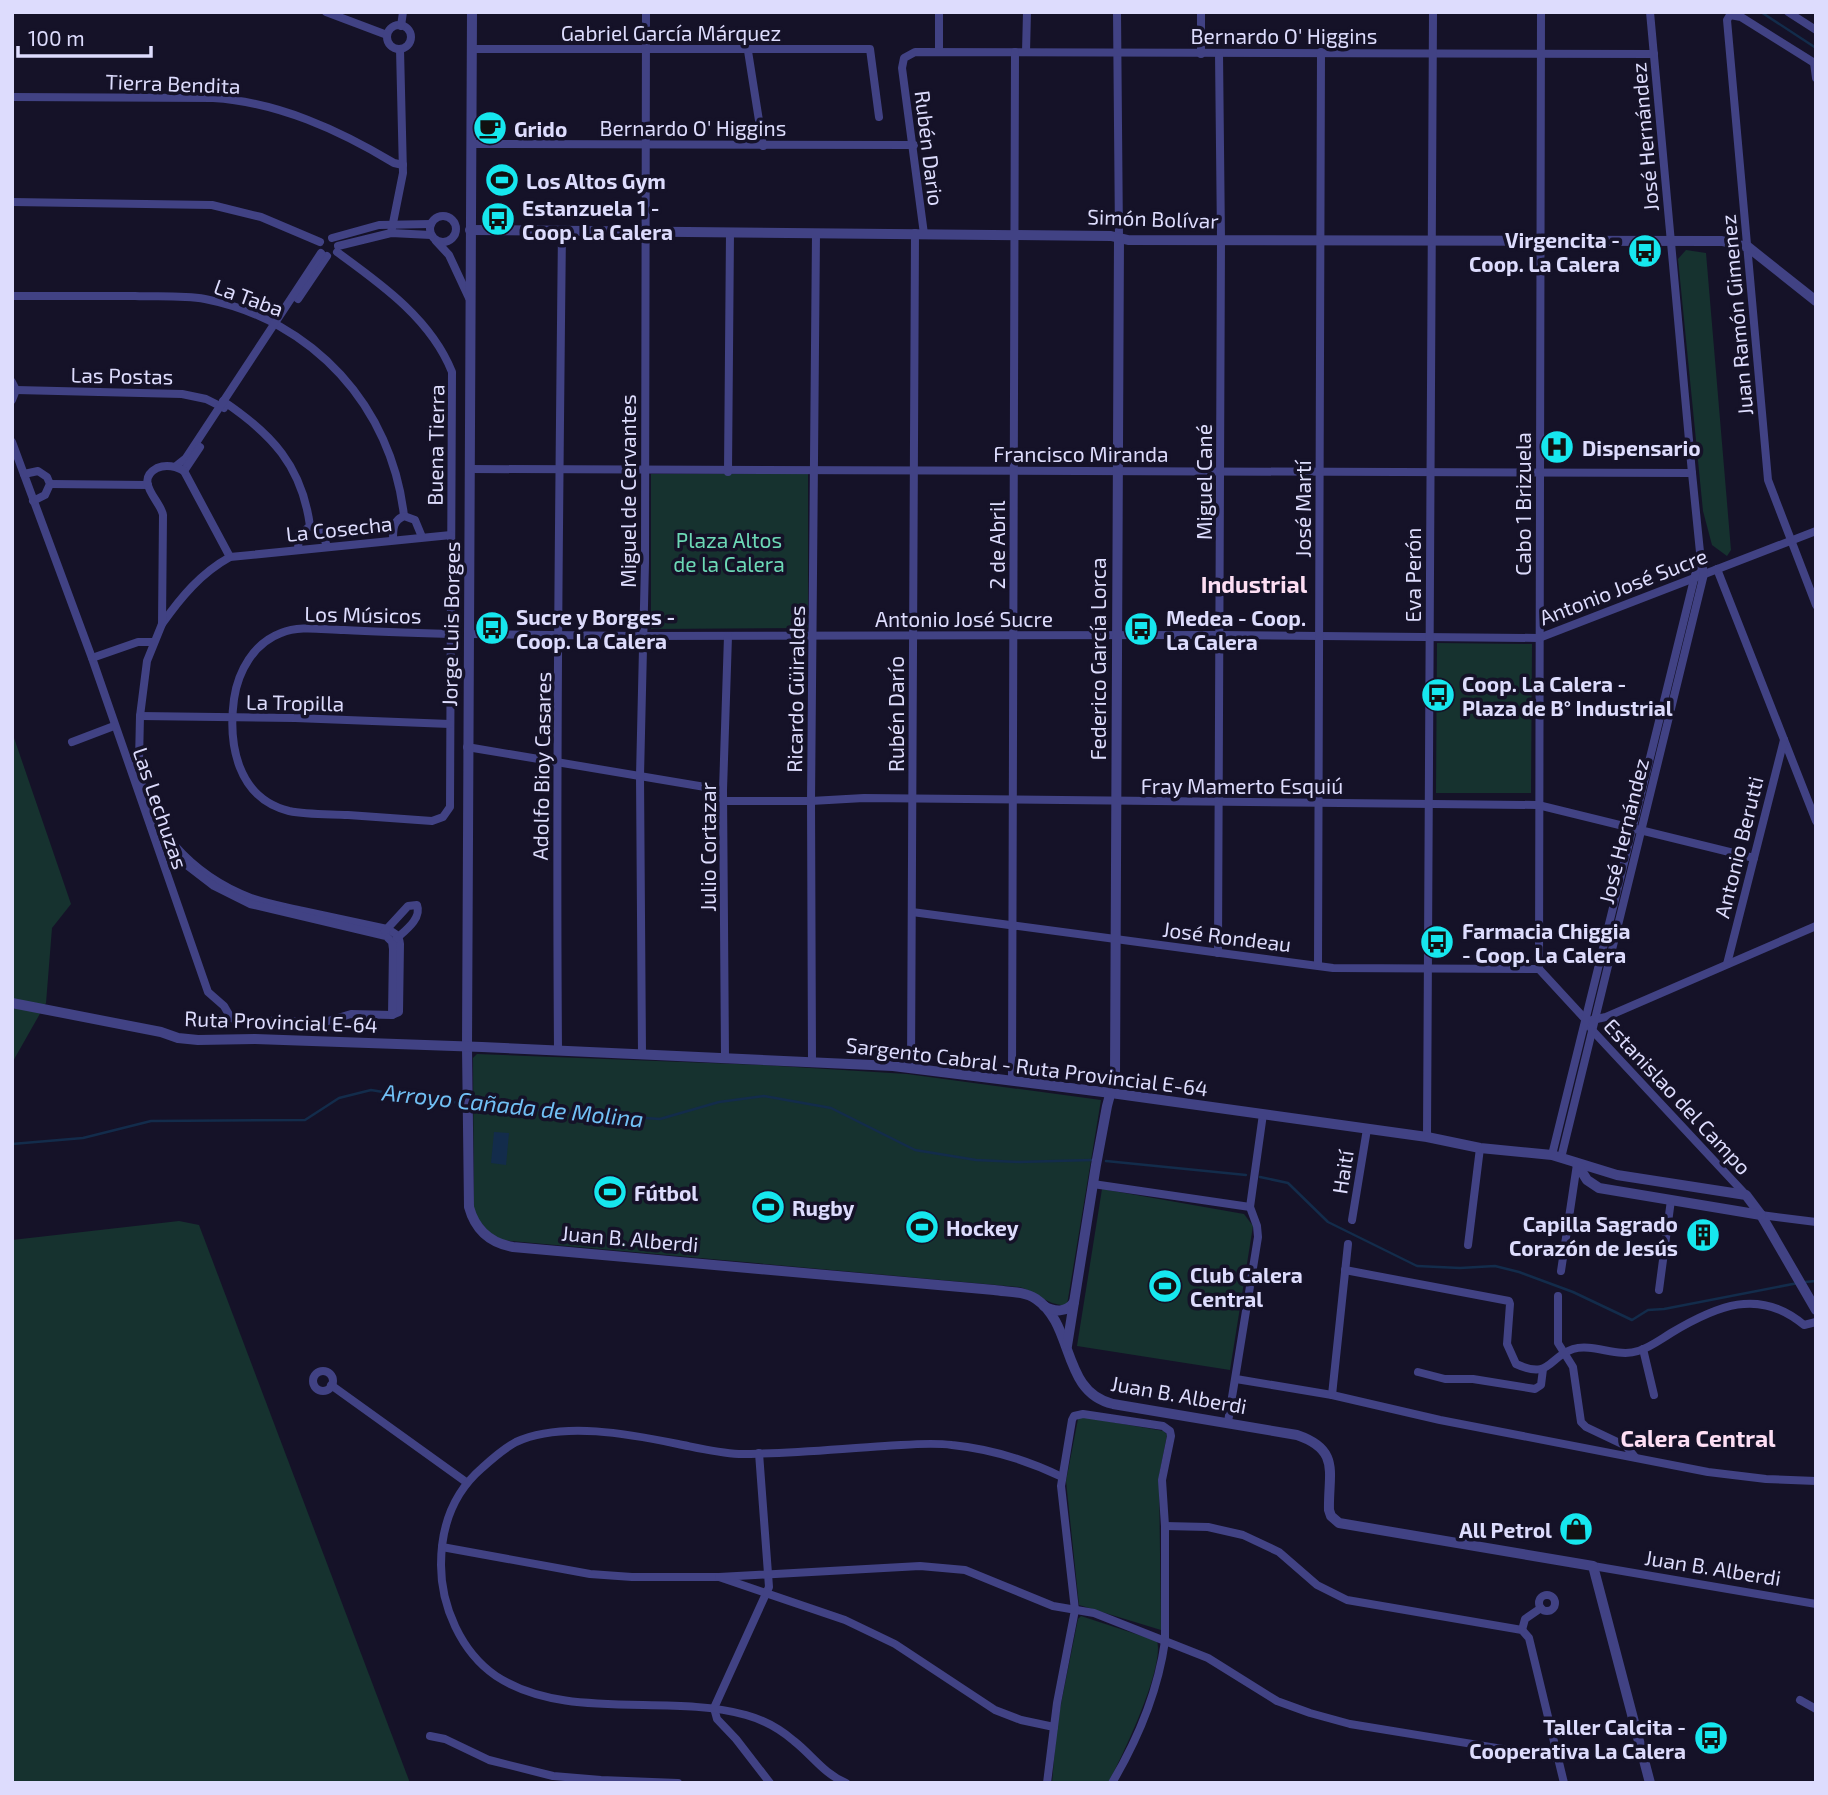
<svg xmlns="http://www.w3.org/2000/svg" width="1828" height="1795" viewBox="0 0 1828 1795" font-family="'Exo 2',sans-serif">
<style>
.green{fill:#16322f}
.water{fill:#132c4b}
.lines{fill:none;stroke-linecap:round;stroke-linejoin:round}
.stream{stroke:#132c4b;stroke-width:2.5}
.minor{stroke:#414284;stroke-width:8}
.tertiary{stroke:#414284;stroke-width:10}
.labels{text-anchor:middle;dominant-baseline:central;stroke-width:7;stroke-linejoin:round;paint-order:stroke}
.street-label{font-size:21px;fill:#dddcfd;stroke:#151228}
.poi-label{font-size:21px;font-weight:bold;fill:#dddcfd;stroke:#151228;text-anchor:start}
.park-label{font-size:21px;fill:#6cd9b6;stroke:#151228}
.neighbourhood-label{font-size:23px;font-weight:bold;fill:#fddef3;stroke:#151228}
.water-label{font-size:23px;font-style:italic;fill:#71c0f5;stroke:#151228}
</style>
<rect width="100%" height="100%" fill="#151228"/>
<!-- green -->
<g class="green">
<path d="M1686,250L1706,253L1731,550L1727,556L1712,545L1703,511L1678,259Z"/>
<path d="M651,474H808V628L651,629Z"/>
<path d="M1437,643L1532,644L1531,793H1436Z"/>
<path d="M12,732L71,904L52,928L46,1003L12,1063Z"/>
<path d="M477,1054L761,1065L907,1074L1101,1100L1067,1305C1046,1306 1039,1292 1019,1287L501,1240L491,1235L474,1214L473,1058Z"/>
<path d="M1102,1189L1244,1214L1253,1226L1230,1370L1077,1346Z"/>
<path d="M179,1221L199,1225L410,1783H12V1240Z"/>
<path d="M1082,1417L1164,1431L1167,1435L1159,1476L1161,1630L1079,1605L1066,1481L1078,1419Z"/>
<path d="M1081,1616L1157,1641C1165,1667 1122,1757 1108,1783H1052L1057,1724L1078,1619Z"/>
</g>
<!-- water -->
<path class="water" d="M494,1132L509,1133L506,1165L491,1163Z"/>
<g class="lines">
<!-- stream -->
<g class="stream">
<path d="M1761,12L1816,48"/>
<path d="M471,1103L556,1112L660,1119L719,1102L764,1096L831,1108L915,1150L976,1160L1019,1162L1092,1160"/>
<path d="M12,1144L83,1138L151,1121L305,1120L339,1098L371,1090L431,1100L464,1103"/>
<path d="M1106,1161L1246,1175"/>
<path d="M1260,1177L1288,1183L1328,1222L1417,1266L1460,1268L1495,1266L1519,1272L1573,1292L1632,1320L1648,1310L1664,1309L1798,1283"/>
<path d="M1805,1282L1816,1281"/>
</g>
<!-- minor -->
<g class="minor">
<path d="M326,12L387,35"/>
<path d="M939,12V52"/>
<path d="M1117,12L1119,238"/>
<path d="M1541,12L1539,969L1586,1020L1592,1030L1746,1195"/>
<path d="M1788,12L1816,30"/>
<circle cx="399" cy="37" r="12"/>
<path d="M401,26L403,12"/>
<path d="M472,49H870L879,117"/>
<path d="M748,51L763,146"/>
<path d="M1026,52L1027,12"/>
<path d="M1201,54V12"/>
<path d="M1814,63L1816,78"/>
<path d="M1816,64L1741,17L1730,15L1727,20L1768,480L1816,605"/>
<path d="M12,97L213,98C278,102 339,130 394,163L403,165"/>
<path d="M472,144L914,145"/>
<path d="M12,202L212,205L261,217L320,242"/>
<circle cx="443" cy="229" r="13"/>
<path d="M391,233L403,173L400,49"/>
<path d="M924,234L902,68L904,58L915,52L1654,54"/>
<path d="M332,238L379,225L431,224"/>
<path d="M436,241L449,255L469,298"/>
<path d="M338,246L391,233L431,235"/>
<path d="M337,252C381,284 431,319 452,372L450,807L443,817L432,821C404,819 376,817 348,815C329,814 308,815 289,811C237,798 228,744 234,699C238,671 254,643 281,633C300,625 324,630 344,630C380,632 415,633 451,634"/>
<path d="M12,296C53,296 94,296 135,296C158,297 182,295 205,299C313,320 392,407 404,516"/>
<path d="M298,299L327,256"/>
<path d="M12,382L16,390L12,400"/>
<path d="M16,390L182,394L206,399L224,408"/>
<path d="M223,401C272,434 302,466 310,526"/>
<path d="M12,442L92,658L208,992L224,1006L231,1018L237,1020L325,1022L351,1014L392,1015L399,1012L400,944C399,935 395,933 387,929C359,923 331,917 303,911C286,907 268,904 251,898C195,877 140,824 139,761"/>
<path d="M176,466L186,458L321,253"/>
<path d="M470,469L1692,473"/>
<path d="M184,471L200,447"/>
<path d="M184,471L230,557"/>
<path d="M728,472L730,232"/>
<path d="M24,474L38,471L47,477L50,484L45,495L33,501"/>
<path d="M50,484L148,485"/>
<path d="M393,540C393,528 393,521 404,516L415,520L422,537"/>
<path d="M298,549L299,535L310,526L322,530L327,547"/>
<path d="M1717,569L1816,821"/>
<path d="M162,624C181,597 201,573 230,557L451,535"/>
<path d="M470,634L634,636L1220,635L1539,638L1816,531"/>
<path d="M92,658L138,642H153"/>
<path d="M140,716L295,718L450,724"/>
<path d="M72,742L114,726"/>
<path d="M467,747L723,790"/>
<path d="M136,764L139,761L140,716L147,661L162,624L163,515C161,501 133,481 157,468C167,464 175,466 184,471"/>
<path d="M724,801H811L864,798L1538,805L1754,858"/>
<path d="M175,856L214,886L250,904L386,936L392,942L393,949L392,1015"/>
<path d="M912,912L1333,968L1539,969"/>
<path d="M385,931L408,906L417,905C422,918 406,930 397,938"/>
<path d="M1218,953L1221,240L1219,53"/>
<path d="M1727,964L1784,740"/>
<path d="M1318,965L1321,52"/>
<path d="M1592,1020L1606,1017L1816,926"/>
<path d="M558,1050C556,777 559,504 562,230"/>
<path d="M642,1054L640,776L645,563L646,12"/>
<path d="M725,1057L723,790L728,636"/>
<path d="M812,1061L811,801L816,233"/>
<path d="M911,1069L915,233"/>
<path d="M1012,1080L1015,52"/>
<path d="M1427,1137L1433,12"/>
<path d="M1552,1155L1699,559"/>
<path d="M1561,1158L1704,574L1700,552L1692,473L1650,12"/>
<path d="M1093,1184L1250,1207"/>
<path d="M1761,1215L1816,1222"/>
<path d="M1352,1220L1367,1129"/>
<path d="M1468,1245L1480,1148"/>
<path d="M1345,1270L1509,1301L1510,1304L1507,1344L1516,1364C1551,1380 1548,1357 1573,1349C1593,1343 1618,1358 1638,1351C1649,1348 1661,1339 1671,1333C1716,1306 1759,1287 1804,1325L1816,1322"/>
<path d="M1561,1271L1577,1164"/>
<path d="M1659,1290L1671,1200"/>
<path d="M1558,1296V1343L1573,1367L1581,1422L1586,1427L1626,1446L1635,1457"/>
<path d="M1643,1349L1654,1395"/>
<circle cx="323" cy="1381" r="10"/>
<path d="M1418,1372L1445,1379H1473L1535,1389L1541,1385L1543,1369"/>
<path d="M1236,1379L1332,1395L1440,1420L1708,1472L1766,1479L1816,1481"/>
<path d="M331,1385L466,1482"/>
<path d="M1332,1395L1348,1244"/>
<path d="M1228,1422L1258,1237L1257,1226L1250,1207L1263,1114"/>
<path d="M759,1453L769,1587L714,1708L717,1719L736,1739L770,1783"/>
<path d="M1165,1526L1208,1527L1243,1535L1279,1552L1317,1585L1347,1600L1522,1630L1529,1638L1564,1783"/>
<path d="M442,1547L590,1574L632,1577H719L845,1620L895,1644L995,1710L1021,1720L1054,1727"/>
<path d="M1593,1566L1816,1604"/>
<path d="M719,1577L920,1566L965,1570L1053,1606L1094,1613L1208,1658L1277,1701L1310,1713L1350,1724L1558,1758"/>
<circle cx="1547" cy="1603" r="8"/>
<path d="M1522,1630L1525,1619L1541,1608"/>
<path d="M1800,1700L1816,1709"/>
<path d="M430,1736L445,1739L489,1760L553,1776L601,1780L678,1783"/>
<path d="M846,1783C824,1774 812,1755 794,1741C780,1729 764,1720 746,1715C668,1693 566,1722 496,1676C461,1652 441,1606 441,1565C441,1527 453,1493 482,1468C493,1458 503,1449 516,1442C562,1421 630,1434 678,1444C698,1448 718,1453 739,1454C787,1454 836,1449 885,1446C907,1445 929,1442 952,1445C991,1449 1027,1460 1062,1477"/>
<path d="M1047,1783L1057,1703L1075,1610L1061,1486L1072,1420L1074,1416L1083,1414L1163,1426L1170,1431L1171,1436L1162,1480L1165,1526V1641C1158,1691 1138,1739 1112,1783"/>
</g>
<!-- tertiary -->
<g class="tertiary">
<path d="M472,12L467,1047L469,1207C475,1229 490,1243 513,1247L994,1290C1007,1292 1024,1291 1036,1299C1075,1325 1061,1392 1113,1404L1297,1435C1341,1450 1328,1473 1329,1510L1331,1516L1339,1523L1593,1566L1650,1783"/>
<path d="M470,230L1111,236L1128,240L1722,241L1748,247L1816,301"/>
<path d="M12,1003L161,1032L178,1038L198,1040L255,1039L482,1047L893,1066L1111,1093L1427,1137L1480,1148L1552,1155L1617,1175L1746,1195L1761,1215L1816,1310"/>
<path d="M1577,1164L1587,1180L1599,1188L1761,1215"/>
<path d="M1044,1306C1054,1312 1067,1313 1074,1302"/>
<path d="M1067,1346L1096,1165L1107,1106L1115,1076L1119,238"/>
</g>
</g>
<!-- icons -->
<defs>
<g id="cafe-disc" transform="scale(1.75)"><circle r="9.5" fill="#16e7ee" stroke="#151228"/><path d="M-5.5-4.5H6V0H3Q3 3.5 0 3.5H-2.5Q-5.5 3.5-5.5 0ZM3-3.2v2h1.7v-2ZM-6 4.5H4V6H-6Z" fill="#111"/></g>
<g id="stadium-disc" transform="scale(1.75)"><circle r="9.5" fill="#16e7ee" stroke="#151228"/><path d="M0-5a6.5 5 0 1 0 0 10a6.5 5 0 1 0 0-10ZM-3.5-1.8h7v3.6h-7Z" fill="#111"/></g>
<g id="bus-disc" transform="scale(1.75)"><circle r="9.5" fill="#16e7ee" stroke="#151228"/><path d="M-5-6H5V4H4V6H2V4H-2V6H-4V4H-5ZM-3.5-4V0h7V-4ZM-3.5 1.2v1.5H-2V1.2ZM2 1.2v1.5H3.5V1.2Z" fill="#111"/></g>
<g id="hospital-disc" transform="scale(1.75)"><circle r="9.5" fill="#16e7ee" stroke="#151228"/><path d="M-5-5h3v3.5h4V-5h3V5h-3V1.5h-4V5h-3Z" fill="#111"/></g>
<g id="building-disc" transform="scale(1.75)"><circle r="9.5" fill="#16e7ee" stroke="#151228"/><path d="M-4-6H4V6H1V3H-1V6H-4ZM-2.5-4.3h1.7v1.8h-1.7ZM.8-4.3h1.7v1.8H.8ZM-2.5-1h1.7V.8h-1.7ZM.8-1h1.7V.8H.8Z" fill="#111"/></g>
<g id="shop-disc" transform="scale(1.75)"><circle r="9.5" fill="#16e7ee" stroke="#151228"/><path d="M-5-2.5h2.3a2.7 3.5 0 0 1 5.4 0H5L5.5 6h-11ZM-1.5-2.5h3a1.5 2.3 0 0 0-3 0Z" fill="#111"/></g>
</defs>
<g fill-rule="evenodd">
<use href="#cafe-disc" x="490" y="128"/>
<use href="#stadium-disc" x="502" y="180"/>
<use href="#bus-disc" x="498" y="219"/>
<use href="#bus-disc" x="1645" y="251"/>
<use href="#hospital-disc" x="1557" y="447"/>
<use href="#bus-disc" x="492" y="628"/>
<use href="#bus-disc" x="1141" y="629"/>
<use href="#bus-disc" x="1438" y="695"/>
<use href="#bus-disc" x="1437" y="942"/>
<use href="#stadium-disc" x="610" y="1192"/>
<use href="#stadium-disc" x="768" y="1207"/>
<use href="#stadium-disc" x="922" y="1227"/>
<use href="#building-disc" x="1703" y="1235"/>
<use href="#stadium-disc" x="1165" y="1286"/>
<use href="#shop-disc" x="1576" y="1529"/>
<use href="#bus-disc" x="1711" y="1738"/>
</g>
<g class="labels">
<!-- street labels -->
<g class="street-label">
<text x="671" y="32">Gabriel García Márquez</text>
<text x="1284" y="35">Bernardo O' Higgins</text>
<text transform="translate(173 83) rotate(2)">Tierra Bendita</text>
<text x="693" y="127">Bernardo O' Higgins</text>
<text transform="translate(1644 137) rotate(-95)">José Hernández</text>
<text transform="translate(930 148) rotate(83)">Rubén Dario</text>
<text transform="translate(1153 218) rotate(2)">Simón Bolívar</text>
<text transform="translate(249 297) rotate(20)">La Taba</text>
<text transform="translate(1736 315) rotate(-95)">Juan Ramón Gimenez</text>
<text transform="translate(122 375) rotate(1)">Las Postas</text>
<text transform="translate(435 445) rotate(-89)">Buena Tierra</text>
<text x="1081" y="453">Francisco Miranda</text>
<text transform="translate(1203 482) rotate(-90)">Miguel Cané</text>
<text transform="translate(627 491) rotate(-90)">Miguel de Cervantes</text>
<text transform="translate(1522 504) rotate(-90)">Cabo 1 Brizuela</text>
<text transform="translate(1302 509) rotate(-90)">José Martí</text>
<text transform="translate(339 528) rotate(-6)">La Cosecha</text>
<text transform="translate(996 545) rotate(-90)">2 de Abril</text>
<text transform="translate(1412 575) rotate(-90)">Eva Perón</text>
<text transform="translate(1623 586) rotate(-21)">Antonio José Sucre</text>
<text transform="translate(363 614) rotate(1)">Los Músicos</text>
<text x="964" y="618">Antonio José Sucre</text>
<text transform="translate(450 624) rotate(-89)">Jorge Luis Borges</text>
<text transform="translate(1097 659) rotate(-90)">Federico García Lorca</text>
<text transform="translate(795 689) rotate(-89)">Ricardo Güiraldes</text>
<text transform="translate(295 702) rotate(1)">La Tropilla</text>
<text transform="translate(895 714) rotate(-90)">Rubén Darío</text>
<text transform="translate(541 766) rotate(-89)">Adolfo Bioy Casares</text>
<text x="1242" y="785">Fray Mamerto Esquiú</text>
<text transform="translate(161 808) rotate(71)">Las Lechuzas</text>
<text transform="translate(1623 831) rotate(-76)">José Hernández</text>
<text transform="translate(707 847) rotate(-90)">Julio Cortazar</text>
<text transform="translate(1738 847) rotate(-76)">Antonio Berutti</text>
<text transform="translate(1227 936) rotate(7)">José Rondeau</text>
<text transform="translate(281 1021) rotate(2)">Ruta Provincial E-64</text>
<text transform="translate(1027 1066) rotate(7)">Sargento Cabral - Ruta Provincial E-64</text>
<text transform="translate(1678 1096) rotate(47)">Estanislao del Campo</text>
<text transform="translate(1342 1172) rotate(-81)">Haití</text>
<text transform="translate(630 1238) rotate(5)">Juan B. Alberdi</text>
<text transform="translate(1179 1394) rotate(10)">Juan B. Alberdi</text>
<text transform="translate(1713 1567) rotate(9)">Juan B. Alberdi</text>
</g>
<!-- poi labels -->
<g class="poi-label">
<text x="514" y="128">Grido</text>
<text x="526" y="180">Los Altos Gym</text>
<text x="522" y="207">Estanzuela 1 -<tspan x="522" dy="24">Coop. La Calera</tspan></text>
<text x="1620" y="239" text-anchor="end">Virgencita -<tspan x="1620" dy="24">Coop. La Calera</tspan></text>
<text x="1582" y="447">Dispensario</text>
<text x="516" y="616">Sucre y Borges -<tspan x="516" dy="24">Coop. La Calera</tspan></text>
<text x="1166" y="617">Medea - Coop.<tspan x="1166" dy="24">La Calera</tspan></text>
<text x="1462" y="683">Coop. La Calera -<tspan x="1462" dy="24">Plaza de B° Industrial</tspan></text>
<text x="1462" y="930">Farmacia Chiggia<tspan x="1462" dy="24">- Coop. La Calera</tspan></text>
<text x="634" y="1192">Fútbol</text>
<text x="792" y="1207">Rugby</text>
<text x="1678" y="1223" text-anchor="end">Capilla Sagrado<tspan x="1678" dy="24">Corazón de Jesús</tspan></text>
<text x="946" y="1227">Hockey</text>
<text x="1190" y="1274">Club Calera<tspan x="1190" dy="24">Central</tspan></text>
<text x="1552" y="1529" text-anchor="end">All Petrol</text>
<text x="1686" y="1726" text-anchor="end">Taller Calcita -<tspan x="1686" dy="24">Cooperativa La Calera</tspan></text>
</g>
<!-- park labels -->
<g class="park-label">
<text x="729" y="539">Plaza Altos<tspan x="729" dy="24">de la Calera</tspan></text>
</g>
<!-- neighbourhood labels -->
<g class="neighbourhood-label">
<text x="1254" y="584">Industrial</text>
<text x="1698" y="1438">Calera Central</text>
</g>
<!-- water labels -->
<g class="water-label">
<text transform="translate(513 1105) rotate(6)">Arroyo Cañada de Molina</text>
</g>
</g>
<!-- border -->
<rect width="1828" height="1795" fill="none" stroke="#dddcfd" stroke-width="28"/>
<!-- scale -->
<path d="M18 46v10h133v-10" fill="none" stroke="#dddcfd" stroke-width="3.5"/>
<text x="28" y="46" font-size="21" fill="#dddcfd" stroke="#151228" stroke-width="5" paint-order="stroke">100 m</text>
</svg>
